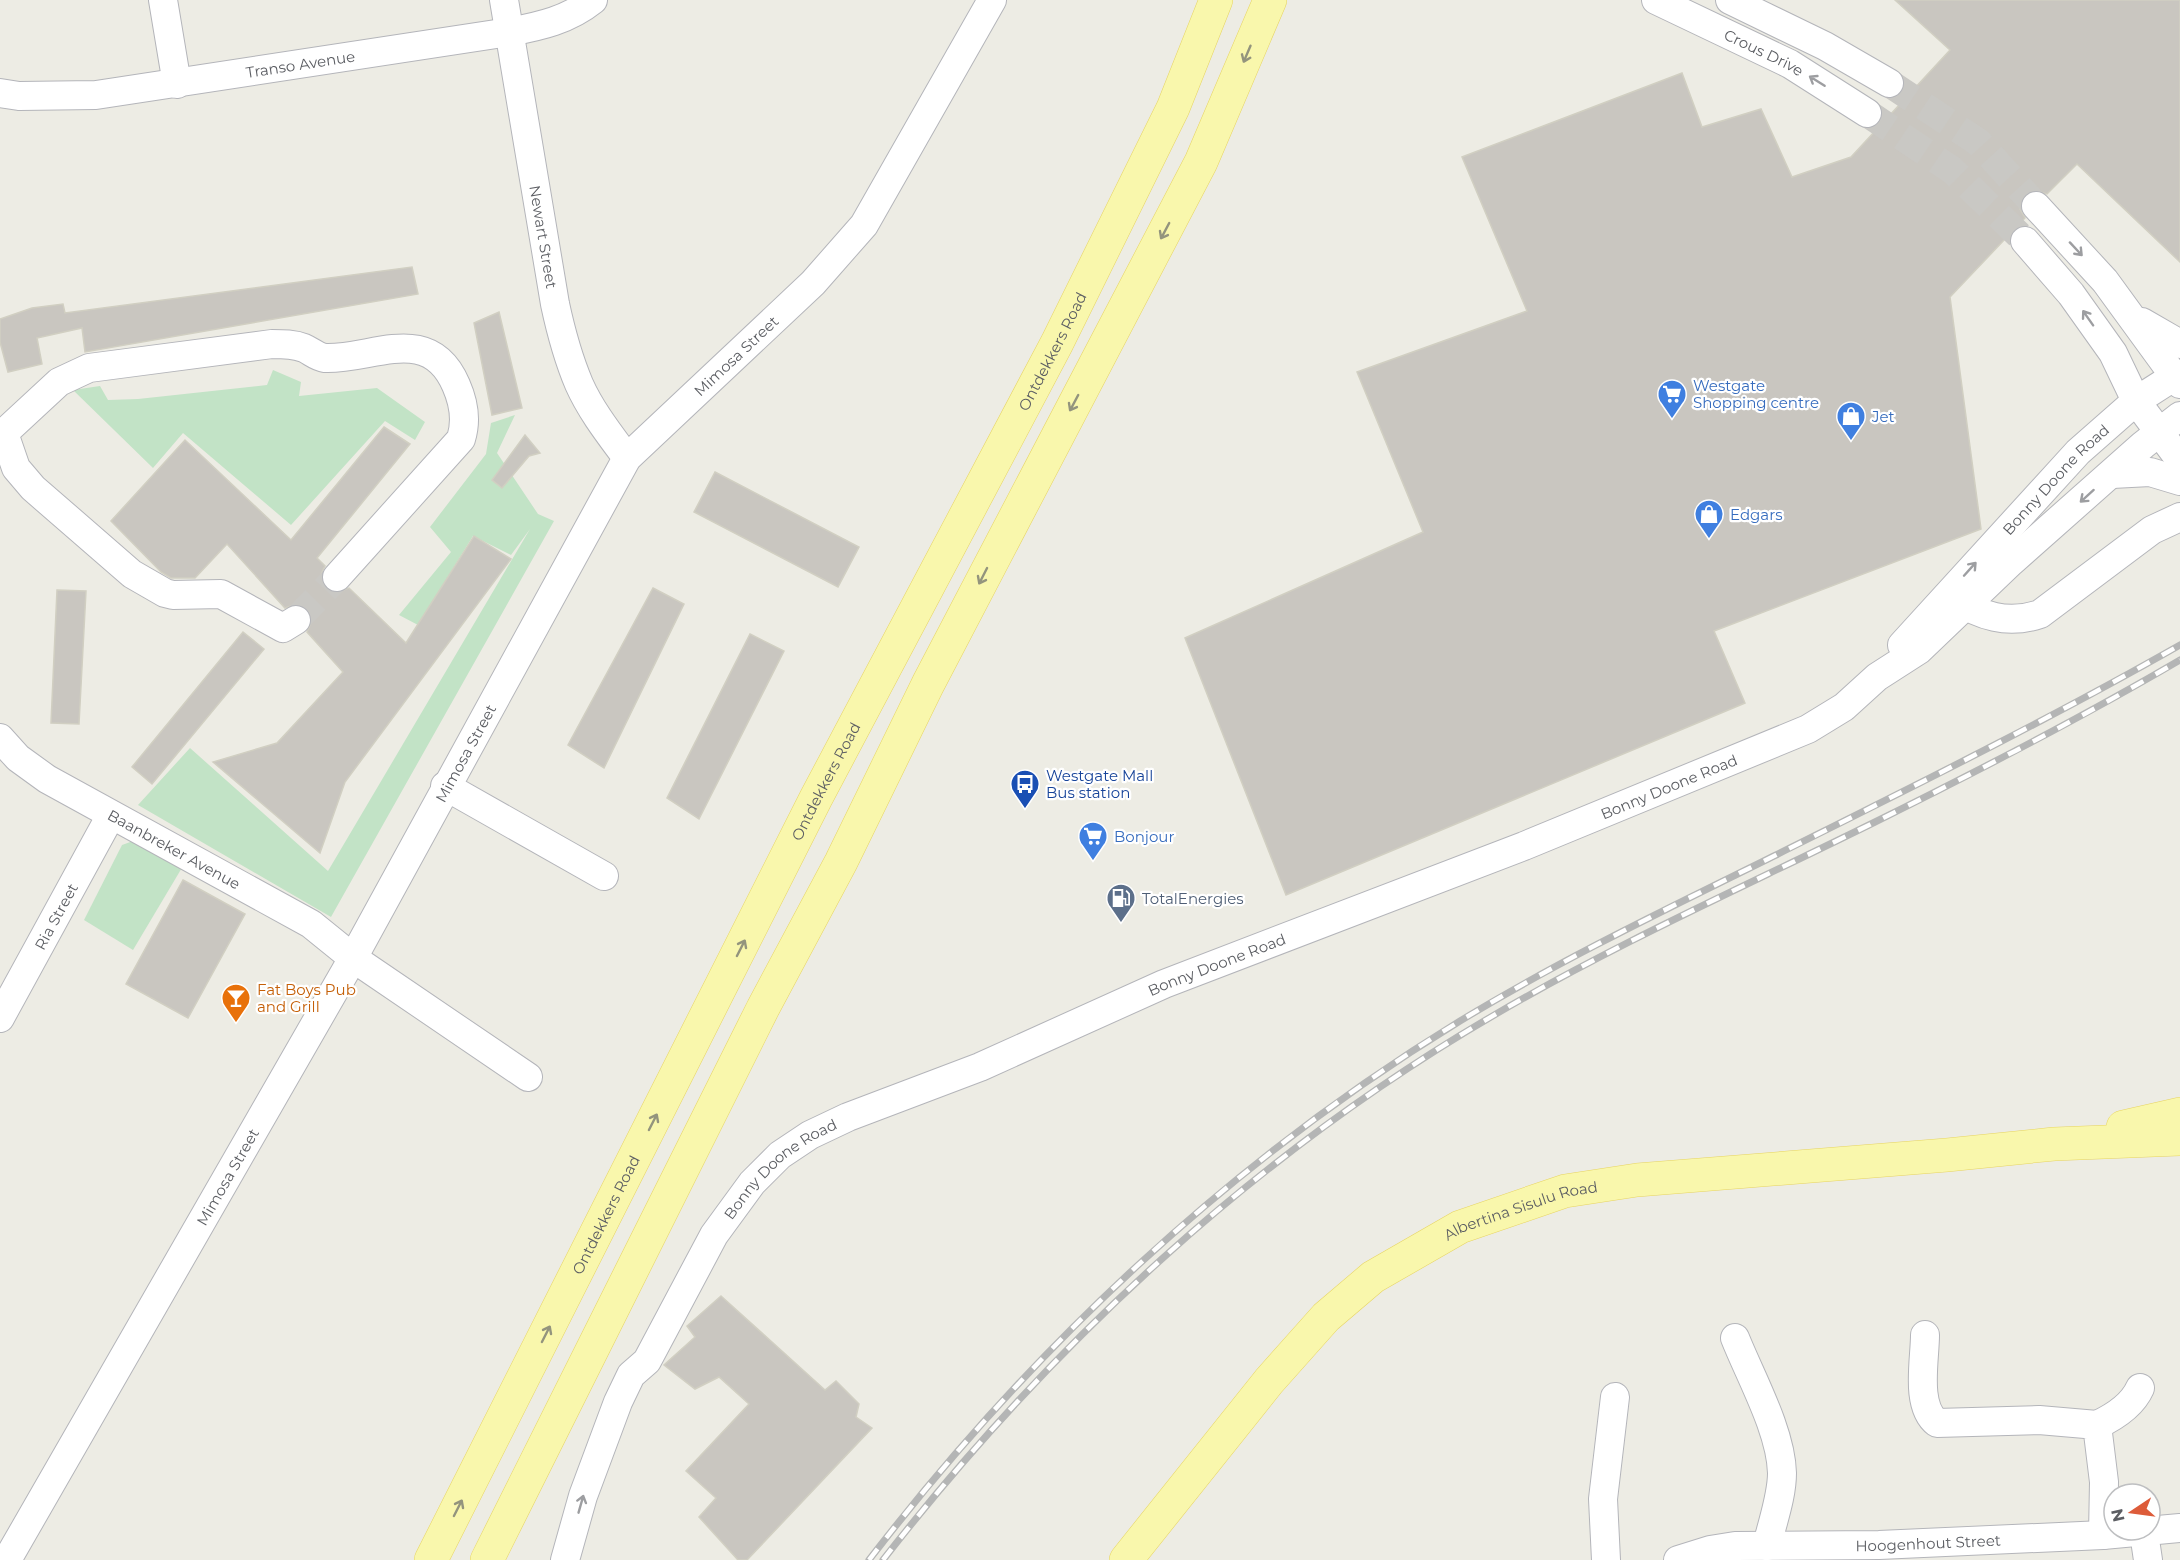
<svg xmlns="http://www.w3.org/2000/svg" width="2180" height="1560" viewBox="0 0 2180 1560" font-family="Montserrat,sans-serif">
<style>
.green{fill:#c2e3c6}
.building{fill:#c9c6c0;stroke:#d1cfc2;stroke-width:1.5}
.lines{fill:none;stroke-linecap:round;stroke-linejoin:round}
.minor-tunnel{stroke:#c9c8c4;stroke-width:28;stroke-dasharray:28 14;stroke-linecap:butt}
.minor-casing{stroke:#b4b5ba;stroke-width:30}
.major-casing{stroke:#e7d462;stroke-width:34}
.minor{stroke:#fff;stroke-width:28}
.major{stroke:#f9f7ac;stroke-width:33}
.rail-casing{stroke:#b4b5b5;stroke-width:7}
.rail{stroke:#fff;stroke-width:4.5;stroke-dasharray:14;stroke-linecap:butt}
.oneway{stroke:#93947d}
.oneway2{stroke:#9d9ea1}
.labels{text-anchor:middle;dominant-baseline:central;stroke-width:4.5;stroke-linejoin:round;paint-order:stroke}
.street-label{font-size:15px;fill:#5c5e63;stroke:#fff}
.shop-label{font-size:15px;fill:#366cbe;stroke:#fff;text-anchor:start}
.transit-label{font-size:15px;fill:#164399;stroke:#fff;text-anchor:start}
.service-label{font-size:15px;fill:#4e5e75;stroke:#fff;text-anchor:start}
.food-label{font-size:15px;fill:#c56008;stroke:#fff;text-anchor:start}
</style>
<rect width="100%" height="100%" fill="#edece4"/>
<!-- green -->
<g class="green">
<path d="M273,370L301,382L299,396L377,388L425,422L415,440L385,421L291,525L183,433L153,468L73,390L100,386L108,400L138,399L267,385Z"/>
<path d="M515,415L497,453L538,514L554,521L331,917L138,805L190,748L328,871L530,529L511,555L473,536L418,625L399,615L451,552L430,527L486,454L491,423Z"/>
<path d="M133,841L183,866L133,950L84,920L122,845Z"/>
</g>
<!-- building -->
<g class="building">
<path d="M1895,0H2180V262L2077,164L2047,194L2033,190L2025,194L2020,201V209L2025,218L1950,297L1981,529L1714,631L1745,703L1286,895L1185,638L1423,532L1357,372L1527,311L1462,157L1682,73L1702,127L1761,109L1792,177L1851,157L1950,50Z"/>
<path d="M412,267L418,294L85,352L82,328L37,338L42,364L8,372L0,342V319L32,308L63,304L65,313Z"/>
<path d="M499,312L522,408L492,415L474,323Z"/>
<path d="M384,427L410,444L317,558L325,566L321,574L326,589L334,593L349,588L406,643L474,536L511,559L345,782L320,853L213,762L277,743L343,672L307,632L312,620L310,611L296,604L285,608L227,544L195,578H171L161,572L111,521L185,440L291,540Z"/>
<path d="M525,435L540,453L529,456L502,488L492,480Z"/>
<path d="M715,472L859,547L838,587L694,512Z"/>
<path d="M653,588L684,604L604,768L568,745Z"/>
<path d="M57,590L86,591L79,724L51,723Z"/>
<path d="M243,632L264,649L152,784L132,767Z"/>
<path d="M750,634L784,651L699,819L667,798Z"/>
<path d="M183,880L245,914L188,1018L126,984Z"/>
<path d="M721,1296L825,1390L836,1381L859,1404L856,1417L872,1428L747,1560H738L699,1517L716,1498L686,1471L749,1404L719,1377L695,1389L664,1365L695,1337L687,1326Z"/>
</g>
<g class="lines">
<!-- minor-tunnel -->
<g class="minor-tunnel">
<path d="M1889,83L1978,142L2036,206"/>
<path d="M1867,113L1952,170L2025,241"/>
<path d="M296,620L337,577"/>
</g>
<!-- minor casing -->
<g class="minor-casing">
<g id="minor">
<path d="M163,0L177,84"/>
<path id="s1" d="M504,0L555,304C561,332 568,358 579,384C591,411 610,435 627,458"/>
<path id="s2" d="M1656,0L1790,64L1867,113"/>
<path d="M1730,0L1825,46L1889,83"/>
<path id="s3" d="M0,93L19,96L96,95L509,32C541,26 568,20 593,0"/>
<path d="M2036,206L2105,281L2180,384"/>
<path d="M2025,241L2071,294L2113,353L2136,401L2180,460"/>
<path d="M2142,322L2180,344"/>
<path d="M2112,474L2150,472L2180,481"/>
<path d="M1952,598C1981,616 2007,625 2040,614L2152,530L2180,517"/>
<path d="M296,620L283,628L221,594L173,595L165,593L132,574L33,488L16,468L4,433L59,382L89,368L272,344C283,344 294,344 304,348C311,351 317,357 325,358C372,360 429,322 456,385C464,403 467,420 461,439L337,577"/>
<path id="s4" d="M1902,645L2078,452L2136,401L2175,376"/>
<path id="s5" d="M0,738L18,758L47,779L311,924L353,958L528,1077"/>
<path d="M445,786L604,876"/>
<path id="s6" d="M0,1018L111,815"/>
<path d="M1925,1335C1925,1360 1915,1406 1937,1423L2039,1420L2097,1425L2104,1482L2103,1535"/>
<path d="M1735,1338C1751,1378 1781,1431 1782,1473C1782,1497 1772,1523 1767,1546"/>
<path d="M2097,1425C2114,1417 2132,1406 2140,1388"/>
<path d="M2144,1533L2148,1560"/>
<path id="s7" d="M7,1560L353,958L627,458L813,283L864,225L992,0"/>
<path id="s8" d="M565,1560L583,1496L618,1402L631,1375L647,1361L714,1235L752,1183L780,1155L810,1135L848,1117L980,1067L1164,984L1524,846L1808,729L1844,707L1877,677L1919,650L2011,562L2143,445L2180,416"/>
<path d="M1606,1560L1603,1499L1615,1397"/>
<path id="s9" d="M1678,1560L1710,1550L1735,1546L1879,1545L2103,1535L2180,1528"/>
</g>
</g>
<!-- major casing -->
<g class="major-casing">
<g id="major">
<path d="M2123,1127L2180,1114"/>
<path id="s10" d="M431,1560L816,798L1057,343L1173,108L1216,0"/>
<path d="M487,1560L763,1008L841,862L928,684L1201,162L1270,0"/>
<path id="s11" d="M1126,1560L1269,1381L1326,1317L1373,1277L1460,1227L1565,1191L1637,1180L1947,1155L2054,1144L2180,1139"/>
</g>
</g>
<!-- minor -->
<use href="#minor" class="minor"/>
<!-- major -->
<use href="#major" class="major"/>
<!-- rail casing -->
<g class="rail-casing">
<g id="rail">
<path d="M869,1560C1032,1348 1231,1161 1460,1021C1562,959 1669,908 1776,855C1912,787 2048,720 2180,645"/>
<path d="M883,1560C1052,1343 1258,1152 1496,1014C1619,942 1748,885 1875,822C1978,771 2081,718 2180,660"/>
</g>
</g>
<!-- rail -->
<use href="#rail" class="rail"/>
</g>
<!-- one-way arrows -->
<defs><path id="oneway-shaft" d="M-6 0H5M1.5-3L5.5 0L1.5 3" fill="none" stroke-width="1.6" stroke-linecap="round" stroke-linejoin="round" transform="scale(1.5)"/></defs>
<g class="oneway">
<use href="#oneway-shaft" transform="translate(1247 54) rotate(113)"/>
<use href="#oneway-shaft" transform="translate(1165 231) rotate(118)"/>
<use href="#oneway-shaft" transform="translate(1074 403) rotate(118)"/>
<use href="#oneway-shaft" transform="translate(983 576) rotate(117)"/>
<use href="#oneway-shaft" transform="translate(741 948) rotate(-63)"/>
<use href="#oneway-shaft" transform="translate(653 1122) rotate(-63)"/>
<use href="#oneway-shaft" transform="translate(546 1334) rotate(-63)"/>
<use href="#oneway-shaft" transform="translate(458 1508) rotate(-63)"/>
</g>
<g class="oneway2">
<use href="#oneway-shaft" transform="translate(1817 81) rotate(-148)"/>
<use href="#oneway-shaft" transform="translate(2076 249) rotate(47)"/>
<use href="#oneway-shaft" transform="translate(2088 318) rotate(-125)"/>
<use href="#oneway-shaft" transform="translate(2087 496) rotate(138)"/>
<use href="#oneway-shaft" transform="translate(1970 569) rotate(-48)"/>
<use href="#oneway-shaft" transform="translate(581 1504) rotate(-74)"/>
</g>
<!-- icons -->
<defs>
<g id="supermarket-pin" transform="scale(1.5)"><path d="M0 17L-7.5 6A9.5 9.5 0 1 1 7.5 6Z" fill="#3f7fe0" stroke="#fff"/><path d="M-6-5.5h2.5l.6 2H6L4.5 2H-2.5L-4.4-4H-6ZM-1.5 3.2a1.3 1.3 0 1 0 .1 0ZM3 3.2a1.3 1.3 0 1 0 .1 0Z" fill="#fff"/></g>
<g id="shop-pin" transform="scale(1.5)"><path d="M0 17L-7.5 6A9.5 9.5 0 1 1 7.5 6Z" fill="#3f7fe0" stroke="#fff"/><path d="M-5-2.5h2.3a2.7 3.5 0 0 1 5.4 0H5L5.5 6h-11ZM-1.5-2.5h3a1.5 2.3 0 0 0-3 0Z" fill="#fff"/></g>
<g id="bus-pin" transform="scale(1.5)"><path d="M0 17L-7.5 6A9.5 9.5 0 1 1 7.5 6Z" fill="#1a4fb4" stroke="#fff"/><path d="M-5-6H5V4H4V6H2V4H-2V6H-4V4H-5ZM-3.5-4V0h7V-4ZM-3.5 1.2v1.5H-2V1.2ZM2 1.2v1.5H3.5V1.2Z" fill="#fff"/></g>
<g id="fuel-pin" transform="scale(1.5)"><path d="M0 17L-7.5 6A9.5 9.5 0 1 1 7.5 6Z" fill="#5c6f8a" stroke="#fff"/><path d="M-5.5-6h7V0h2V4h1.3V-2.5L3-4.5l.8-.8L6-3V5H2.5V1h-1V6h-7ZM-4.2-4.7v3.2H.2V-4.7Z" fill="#fff"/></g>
<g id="bar-pin" transform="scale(1.5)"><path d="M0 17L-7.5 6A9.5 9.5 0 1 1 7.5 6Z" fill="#e8710a" stroke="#fff"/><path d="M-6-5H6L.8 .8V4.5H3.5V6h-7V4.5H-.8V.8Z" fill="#fff"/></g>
</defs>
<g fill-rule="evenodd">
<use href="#supermarket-pin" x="1672" y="394"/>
<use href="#shop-pin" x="1851" y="416"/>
<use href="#shop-pin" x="1709" y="514"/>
<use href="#bus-pin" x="1025" y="784"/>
<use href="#supermarket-pin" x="1093" y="836"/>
<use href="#fuel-pin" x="1121" y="898"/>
<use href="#bar-pin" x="236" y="998"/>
</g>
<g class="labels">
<!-- street labels -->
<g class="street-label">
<text stroke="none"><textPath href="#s2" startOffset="120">Crous Drive</textPath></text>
<text stroke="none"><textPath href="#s3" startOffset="303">Transo Avenue</textPath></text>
<text stroke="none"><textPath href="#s1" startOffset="240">Newart Street</textPath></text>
<text stroke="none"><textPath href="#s10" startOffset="1359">Ontdekkers Road</textPath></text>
<text stroke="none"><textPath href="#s7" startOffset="1414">Mimosa Street</textPath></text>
<text stroke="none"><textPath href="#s4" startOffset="226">Bonny Doone Road</textPath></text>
<text stroke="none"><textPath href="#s7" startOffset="928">Mimosa Street</textPath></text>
<text stroke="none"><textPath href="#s10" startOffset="873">Ontdekkers Road</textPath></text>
<text stroke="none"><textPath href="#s8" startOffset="1428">Bonny Doone Road</textPath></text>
<text stroke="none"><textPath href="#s5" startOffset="208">Baanbreker Avenue</textPath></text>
<text stroke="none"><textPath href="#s6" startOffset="116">Ria Street</textPath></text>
<text stroke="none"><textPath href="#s8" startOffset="942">Bonny Doone Road</textPath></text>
<text stroke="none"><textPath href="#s8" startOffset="456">Bonny Doone Road</textPath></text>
<text stroke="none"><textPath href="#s7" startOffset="442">Mimosa Street</textPath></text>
<text stroke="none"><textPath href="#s11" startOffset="540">Albertina Sisulu Road</textPath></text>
<text stroke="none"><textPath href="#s10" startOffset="387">Ontdekkers Road</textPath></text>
<text stroke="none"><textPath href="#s9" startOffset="252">Hoogenhout Street</textPath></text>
</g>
<!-- shop labels -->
<g class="shop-label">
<text x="1693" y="385">Westgate<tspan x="1693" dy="17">Shopping centre</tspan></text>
<text x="1872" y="416">Jet</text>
<text x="1730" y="514">Edgars</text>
<text x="1114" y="836">Bonjour</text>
</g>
<!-- transit labels -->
<g class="transit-label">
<text x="1046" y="775">Westgate Mall<tspan x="1046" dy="17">Bus station</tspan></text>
</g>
<!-- service labels -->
<g class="service-label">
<text x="1142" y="898">TotalEnergies</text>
</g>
<!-- food labels -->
<g class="food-label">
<text x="257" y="989">Fat Boys Pub<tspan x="257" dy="17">and Grill</tspan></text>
</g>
</g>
<!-- north arrow -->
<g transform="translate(2132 1512) rotate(257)"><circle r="28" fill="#ffffff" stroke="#bebfc1" stroke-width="1.5"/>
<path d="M0-4.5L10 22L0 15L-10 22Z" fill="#dd5c3a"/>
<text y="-9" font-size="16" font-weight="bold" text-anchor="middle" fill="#5c5e63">N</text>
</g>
</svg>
